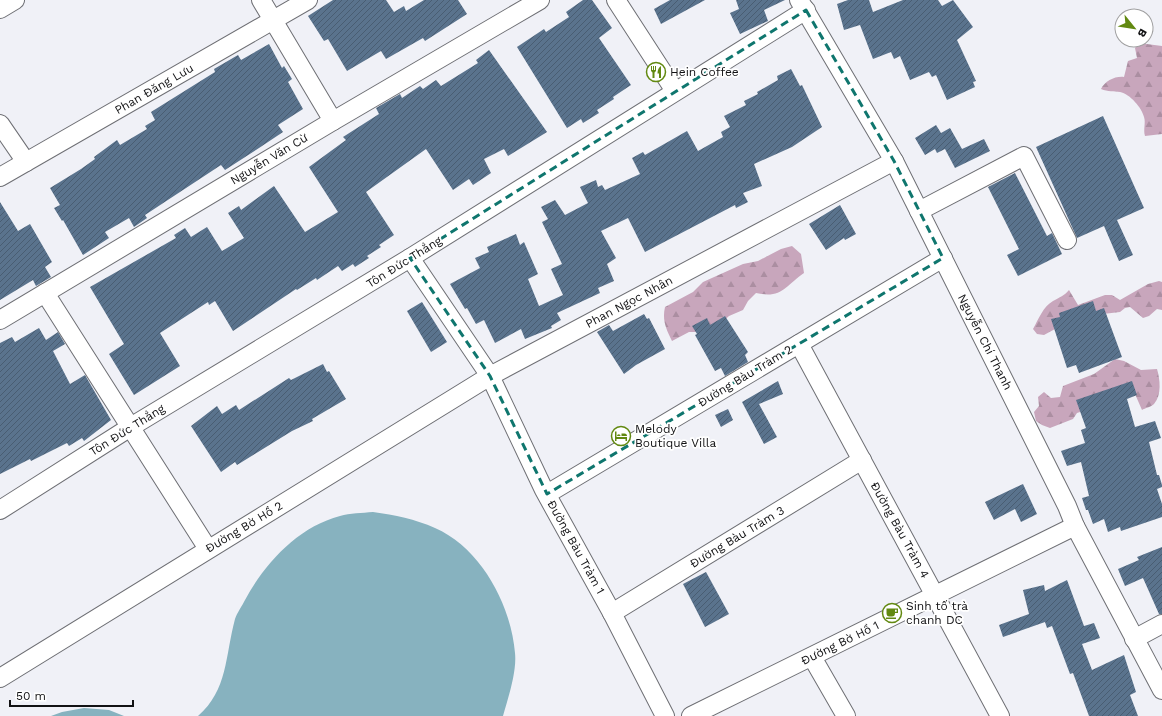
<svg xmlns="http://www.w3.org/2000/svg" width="1162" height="716" viewBox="0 0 1162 716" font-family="'Work Sans',sans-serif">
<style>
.forest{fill:url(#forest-firs)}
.water{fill:#87b2bf}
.building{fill:url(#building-hatch)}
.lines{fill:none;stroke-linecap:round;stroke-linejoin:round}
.street-casing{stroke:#6e6f74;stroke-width:20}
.street{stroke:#fff;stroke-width:18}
.marked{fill:none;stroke:#0f766e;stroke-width:3;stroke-dasharray:8 5;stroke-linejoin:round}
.labels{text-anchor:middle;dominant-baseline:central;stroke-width:3.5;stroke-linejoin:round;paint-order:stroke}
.poi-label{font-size:12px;fill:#121214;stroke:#fff;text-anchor:start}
.street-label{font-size:12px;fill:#121214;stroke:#fff}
</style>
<defs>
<pattern id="forest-firs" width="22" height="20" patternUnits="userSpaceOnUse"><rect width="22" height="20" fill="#c8a6bc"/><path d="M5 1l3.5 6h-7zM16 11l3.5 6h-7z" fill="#ab8ea1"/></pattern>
<pattern id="building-hatch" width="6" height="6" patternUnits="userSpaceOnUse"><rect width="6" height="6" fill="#5a738d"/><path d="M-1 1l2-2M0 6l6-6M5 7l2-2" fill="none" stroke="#495d72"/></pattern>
</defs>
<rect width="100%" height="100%" fill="#f0f1f7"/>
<!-- forest -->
<g class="forest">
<path d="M1139,43L1162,46V134L1145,136C1143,129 1146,123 1144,117C1142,108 1130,94 1120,92C1114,91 1108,92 1101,89C1105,81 1115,76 1124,77L1128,61L1137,58L1135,48Z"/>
<path d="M792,246L801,254L804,273C785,286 782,299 756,293L748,301L743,310L729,316L718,326L704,332H689L672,341C666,329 662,320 665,307L693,292L703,282L743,264L758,261L781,249Z"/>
<path d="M1159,281L1162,282V310L1157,309L1149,316L1143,318L1130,307L1125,308L1120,312L1103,314L1055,329L1044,335L1037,334L1033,329C1039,318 1043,307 1053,301C1060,297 1064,296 1069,290L1078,305L1105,295H1112L1120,300L1148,284Z"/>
<path d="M1115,359L1124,361L1141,370L1157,369C1160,379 1162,395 1154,404C1151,407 1145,408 1142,410L1135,394L1077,413L1073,419L1050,428L1042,425L1036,421L1034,412L1039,406L1038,397L1044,392L1051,398L1060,397L1063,386L1094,374Z"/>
</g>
<!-- water -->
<g class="water">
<path d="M373,512C395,515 415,519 435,528C481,548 511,605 515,653C517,672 508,698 503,716H198C228,690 225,656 235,619C237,613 242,606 245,600C265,563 298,527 340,516C350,513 362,513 373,512Z"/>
<path d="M84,708L109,710L124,716H51L62,712Z"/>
</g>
<!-- building -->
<g class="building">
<path d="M333,0H386L394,12L404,6L406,11L424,0H458L467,14L425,41L423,38L386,59L381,51L347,71L328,39L324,41L308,16Z"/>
<path d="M583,0H592L612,28L599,38L631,85L613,97L614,99L597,110L599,113L583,123L581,119L567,128L517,47L544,29L546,32L569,17L566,12Z"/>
<path d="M670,0H705L661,24L654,9Z"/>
<path d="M736,0H785L764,10L768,21L740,34L730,13L739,9Z"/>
<path d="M848,0H869L873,12L903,0H938L942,6L953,0L973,27L957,40L976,81L973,82L975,87L947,100L936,75L932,77L929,72L910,80L900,56L894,59L891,52L873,59L860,25L844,30L837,4Z"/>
<path d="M269,44L282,68L284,66L292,79L288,82L303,109L278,125L283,132L259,148L225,170L221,165L145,215L147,218L134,227L129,218L105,232L109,238L83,255L63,220L62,221L54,208L60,205L50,188L81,169L95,159L94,157L117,140L120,145L147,129L145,126L155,120L151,112L215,72L214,69L238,55L241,60Z"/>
<path d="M489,50L547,132L508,156L504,149L484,159L491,173L473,185L469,179L453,190L426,149L366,192L394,235L379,245L381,247L367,256L369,258L355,267L353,264L342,271L338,266L317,280L316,278L297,290L296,289L233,331L215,301L209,305L208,302L160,333L180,366L134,395L109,354L124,344L90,287L176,238L174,235L185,228L191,237L207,227L222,251L244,238L228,213L239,206L241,210L274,186L305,232L338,212L309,167L346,140L343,137L379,114L376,108L400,94L402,98L420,86L423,89L436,80L441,86L478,63L476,60Z"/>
<path d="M791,69L800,86L802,85L822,127L792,147L754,164L762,186L743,193L748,202L736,208L735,205L645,252L628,218L601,231L616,258L607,264L614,281L598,288L600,293L557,313L561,320L551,326L552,328L525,339L521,329L495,343L484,320L476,324L467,308L465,309L450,284L480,268L475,258L489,252L487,247L516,234L520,245L524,242L538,274L528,279L539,306L563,295L551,269L562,264L542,222L548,219L541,207L555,200L565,215L588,203L580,187L596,180L598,187L602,185L605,190L640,174L632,158L643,152L645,155L687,131L698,151L723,137L721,132L730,127L724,116L746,105L744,101L758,94L757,92L778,80L777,76Z"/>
<path d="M1103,116L1144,208L1117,220L1133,255L1119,261L1104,226L1077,238L1036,147Z"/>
<path d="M936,125L941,133L950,128L962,149L984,139L990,151L955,168L945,149L937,153L935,149L925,155L915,138Z"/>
<path d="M1015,173L1047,236L1052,233L1062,254L1018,276L1007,255L1019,249L988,187Z"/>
<path d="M0,202L18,231L30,224L52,262L45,267L51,277L36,286L33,280L0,300Z"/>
<path d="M840,205L856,234L845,240L844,238L826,250L809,224Z"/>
<path d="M1093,301L1096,311L1104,308L1122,357L1079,373L1076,365L1067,368L1051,319L1060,317L1059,313Z"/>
<path d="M422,302L447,342L431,352L407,311Z"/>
<path d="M644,314L647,319L649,318L665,349L636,365L624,374L597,332L609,325L613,331Z"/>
<path d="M725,316L748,352L745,355L748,362L725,376L721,368L715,371L695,335L697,334L692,326L707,318L710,325Z"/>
<path d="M39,328L46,340L58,332L65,344L53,351L70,384L85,375L111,420L84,441L82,438L69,446L67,443L31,461L30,459L0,474V343L12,337L15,342Z"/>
<path d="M323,364L327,372L329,371L346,399L312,419L313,421L292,431L237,465L235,462L221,472L191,426L217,406L222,414L236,405L239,410L289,378L291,380Z"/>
<path d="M778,381L783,394L759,404L777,437L764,444L742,402Z"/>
<path d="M1132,381L1137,395L1127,399L1135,427L1155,421L1161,438L1149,442L1157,475H1159L1162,485V487L1157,489L1162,504V517L1121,531L1120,527L1108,532L1104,519L1093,524L1088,510H1086L1082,498L1089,496L1081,462L1067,466L1061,451L1085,443L1081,430L1086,428L1076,400Z"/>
<path d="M728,409L733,420L721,427L715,415Z"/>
<path d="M1023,484L1037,514L1021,522L1015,509L994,520L985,502Z"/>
<path d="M1162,547V614H1159L1143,578L1125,586L1118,569L1139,560L1137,557Z"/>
<path d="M706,572L729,614L705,627L683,584Z"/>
<path d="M1067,580L1084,626L1094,623L1100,638L1082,644L1092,670L1124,655L1136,692L1130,695L1138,716H1089L1073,673L1070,674L1052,626L1047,628L1045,622L1003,637L999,625L1029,614L1023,590L1044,585L1045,591Z"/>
</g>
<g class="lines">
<!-- street casing -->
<g class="street-casing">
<g id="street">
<path d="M261,0L333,121"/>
<path d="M616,0L675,91"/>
<path d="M799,0L894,161L1067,506L1075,526L1162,690"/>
<path d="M0,9L15,0"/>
<path d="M0,124L26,162"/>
<path d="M0,177L308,0"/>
<path d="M919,211L1024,156L1067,240"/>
<path d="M410,258L490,376L544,490L612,613L665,716"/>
<path d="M45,293L208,549"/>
<path d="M0,320L333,121L540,0"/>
<path d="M799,344L1000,716"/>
<path d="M547,494L943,258"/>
<path d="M0,510L129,428L410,258L806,10"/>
<path d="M612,613L862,460"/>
<path d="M1134,639L1162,624"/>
<path d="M812,657L846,716"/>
<path d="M0,678L490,376L894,161"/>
<path d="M691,716L1075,526"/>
</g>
</g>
<!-- street -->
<use href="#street" class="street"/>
</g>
<!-- marked area -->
<path class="marked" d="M806,10L894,161L943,258L547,494L490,376L410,258Z"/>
<!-- icons -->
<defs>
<g id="restaurant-ring" transform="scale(1)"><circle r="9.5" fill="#fff" stroke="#628911" stroke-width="1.5"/><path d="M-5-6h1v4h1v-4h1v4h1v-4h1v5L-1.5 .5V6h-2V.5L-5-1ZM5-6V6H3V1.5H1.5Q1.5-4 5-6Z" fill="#628911"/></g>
<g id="hotel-ring" transform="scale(1)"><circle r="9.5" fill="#fff" stroke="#628911" stroke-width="1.5"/><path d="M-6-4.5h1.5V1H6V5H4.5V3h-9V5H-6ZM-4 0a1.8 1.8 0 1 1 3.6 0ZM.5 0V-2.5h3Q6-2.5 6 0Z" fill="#628911"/></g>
<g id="cafe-ring" transform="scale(1)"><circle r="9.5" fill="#fff" stroke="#628911" stroke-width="1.5"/><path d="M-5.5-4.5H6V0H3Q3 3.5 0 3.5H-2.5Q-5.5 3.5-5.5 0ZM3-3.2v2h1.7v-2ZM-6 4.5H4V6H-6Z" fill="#628911"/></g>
</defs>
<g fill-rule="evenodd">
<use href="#restaurant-ring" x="656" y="72"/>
<use href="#hotel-ring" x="621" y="436"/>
<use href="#cafe-ring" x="892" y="613"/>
</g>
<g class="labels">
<!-- poi labels -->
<g class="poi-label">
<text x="670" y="72">Hein Coffee</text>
<text x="635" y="429">Melody<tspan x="635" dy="14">Boutique Villa</tspan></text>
<text x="906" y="606">Sinh tố trà<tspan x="906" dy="14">chanh DC</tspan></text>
</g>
<!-- street labels -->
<g class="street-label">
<text transform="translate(154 89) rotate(-30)">Phan Đăng Lưu</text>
<text transform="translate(269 159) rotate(-31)">Nguyễn Văn Cừ</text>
<text transform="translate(404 262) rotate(-32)">Tôn Đức Thắng</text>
<text transform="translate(629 302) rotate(-28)">Phan Ngọc Nhân</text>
<text transform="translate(985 342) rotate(63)">Nguyễn Chí Thanh</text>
<text transform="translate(745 376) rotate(-31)">Đường Bàu Tràm 2</text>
<text transform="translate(127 430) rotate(-32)">Tôn Đức Thắng</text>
<text transform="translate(244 527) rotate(-31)">Đường Bờ Hồ 2</text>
<text transform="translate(900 530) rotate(61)">Đường Bàu Tràm 4</text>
<text transform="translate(737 537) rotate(-31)">Đường Bàu Tràm 3</text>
<text transform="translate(576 547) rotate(61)">Đường Bàu Tràm 1</text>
<text transform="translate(840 643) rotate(-26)">Đường Bờ Hồ 1</text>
</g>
</g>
<!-- north arrow -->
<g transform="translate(1134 28) rotate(120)"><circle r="19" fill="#ffffff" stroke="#a0a0a1"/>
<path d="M0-3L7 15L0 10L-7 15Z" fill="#628911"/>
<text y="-6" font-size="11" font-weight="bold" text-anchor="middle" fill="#121214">B</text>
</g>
<!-- scale -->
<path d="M10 700v6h123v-6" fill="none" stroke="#121214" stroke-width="2"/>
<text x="16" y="700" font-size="12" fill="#121214" stroke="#ffffff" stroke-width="3" paint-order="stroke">50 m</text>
</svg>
